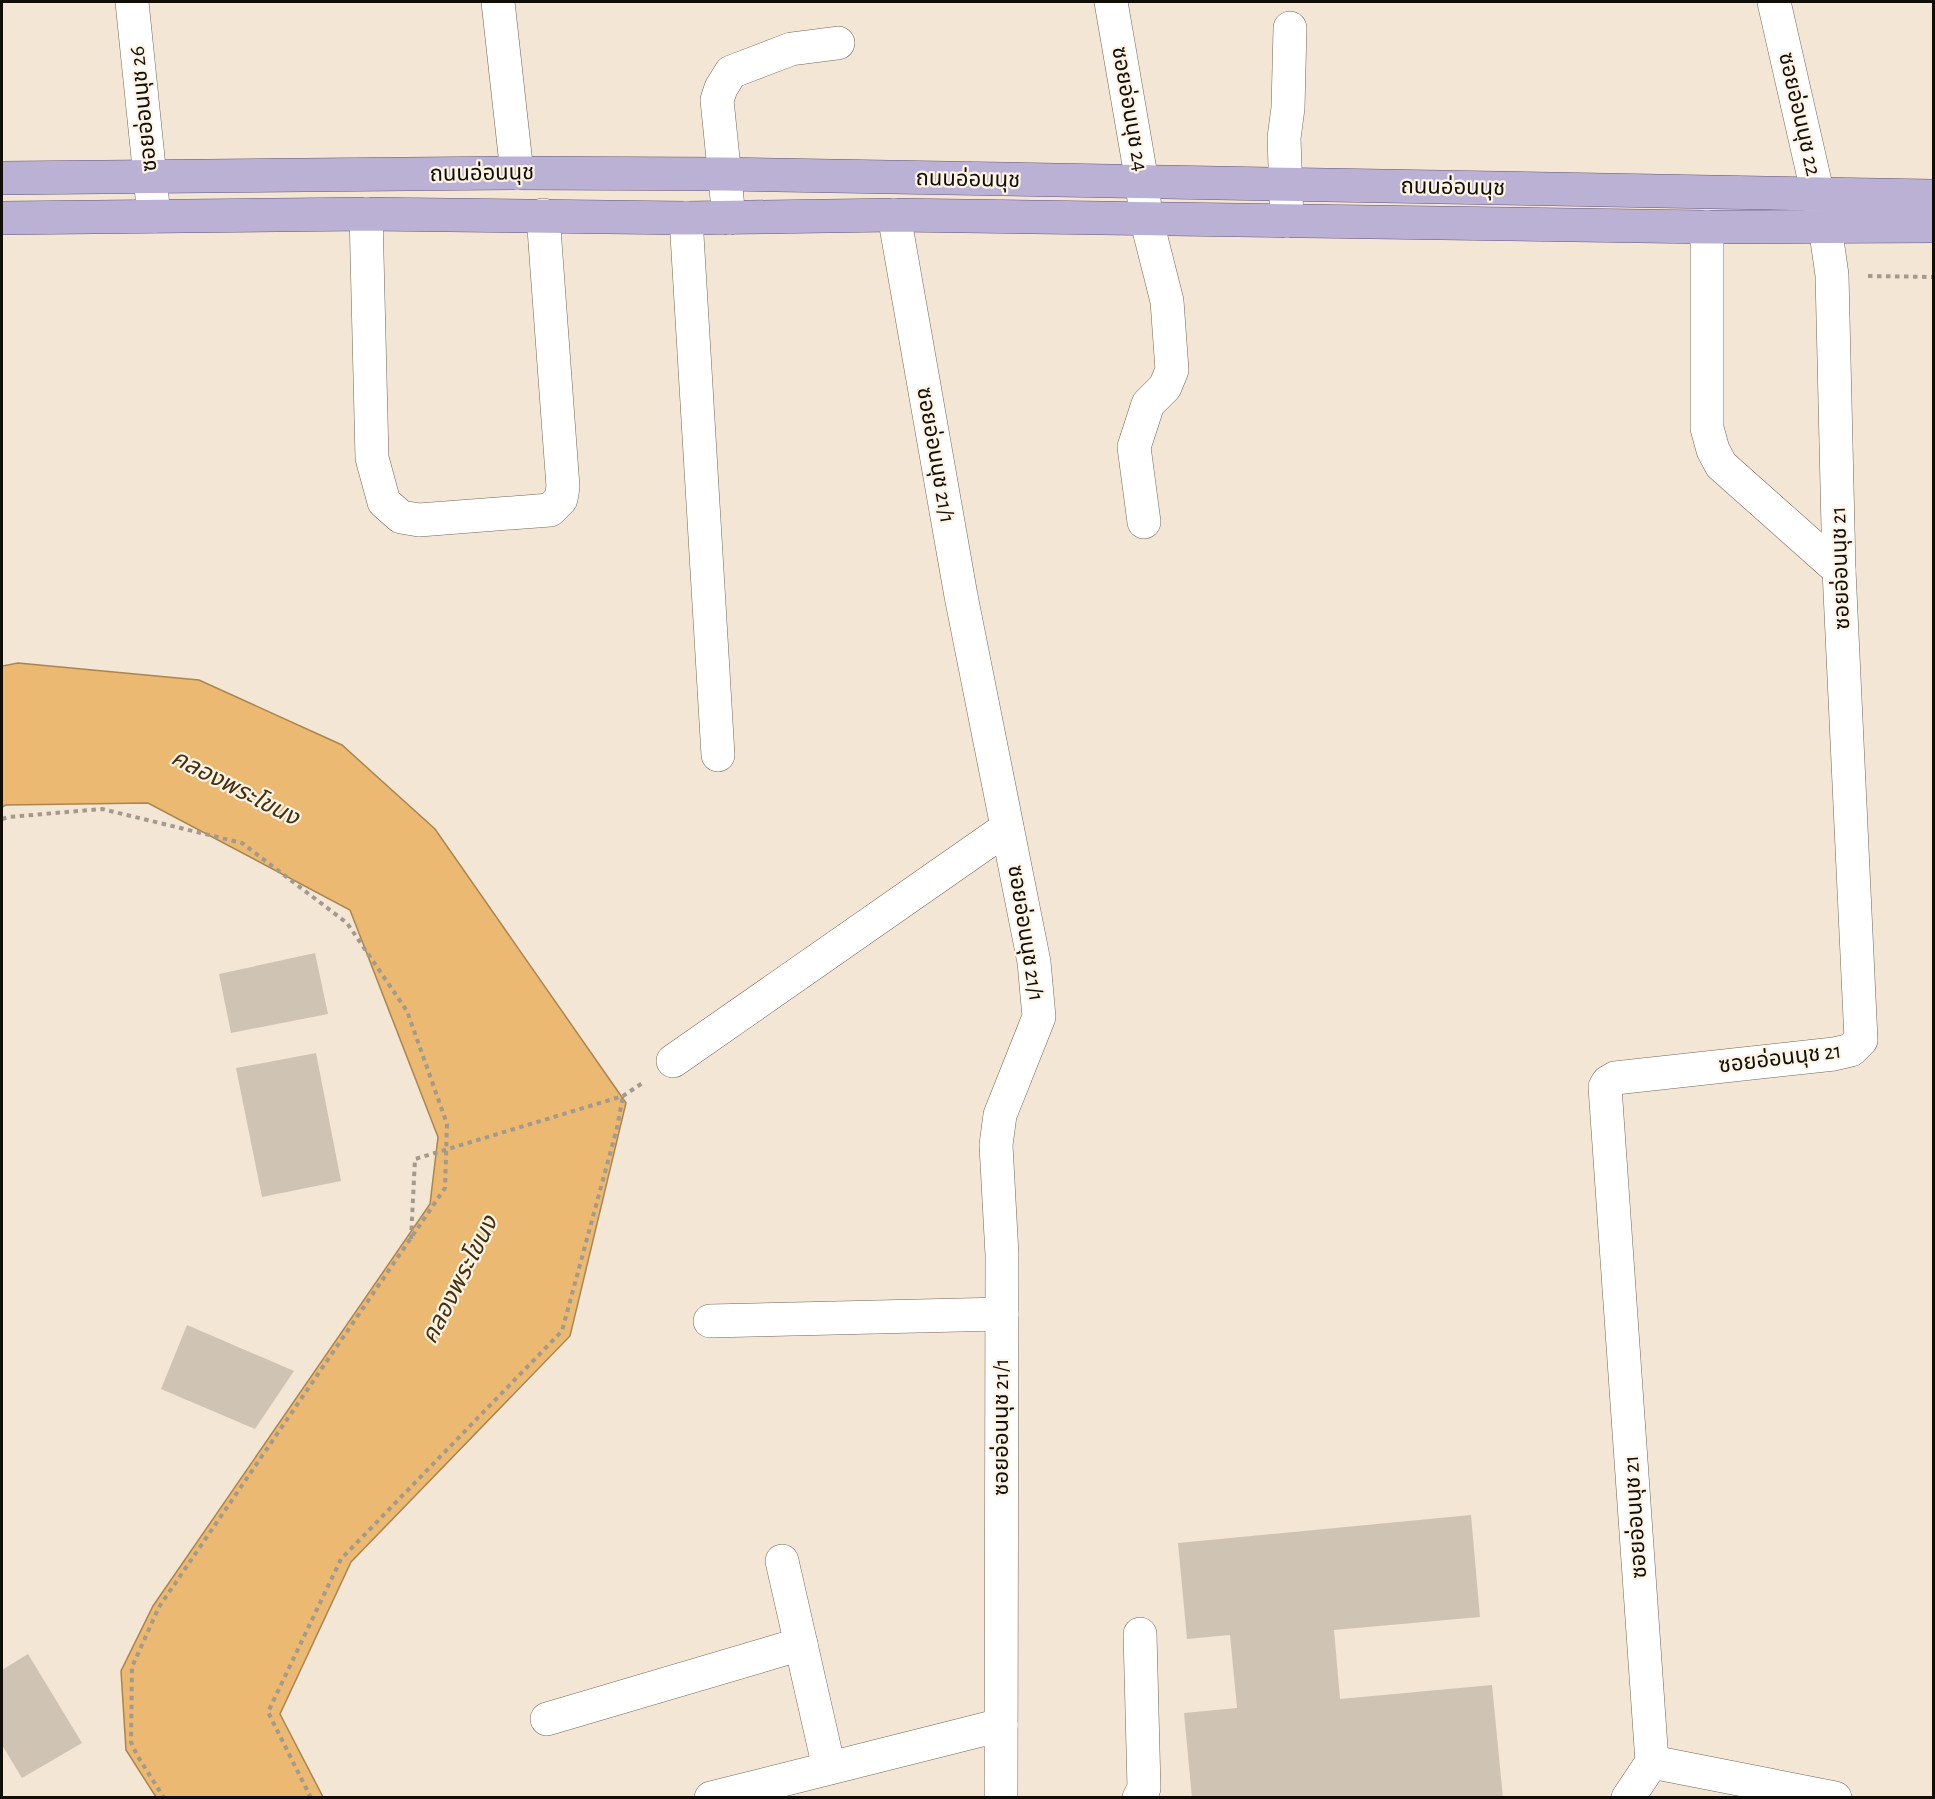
<svg xmlns="http://www.w3.org/2000/svg" width="1935" height="1799" viewBox="0 0 1935 1799" font-family="'Alegreya Sans','Noto Sans Thai',sans-serif">
<style>
.water{fill:#ebb971;stroke:#aa8551;stroke-width:1.5}
.building{fill:#cfc3b3}
.lines{fill:none;stroke-linecap:round;stroke-linejoin:round}
.minor-casing{stroke:#726758;stroke-width:34}
.major-casing{stroke:#62567b;stroke-width:34}
.path{stroke:#a39a8d;stroke-width:4;stroke-dasharray:4.5 4.5;stroke-linecap:butt}
.minor{stroke:#fff;stroke-width:33}
.major{stroke:#bbb1d5;stroke-width:33}
.labels{text-anchor:middle;dominant-baseline:central;stroke-width:4.5;stroke-linejoin:round;paint-order:stroke}
.street-label{font-size:22px;fill:#110d07;stroke:#fef4e6}
.water-label{font-size:24px;font-style:italic;fill:#432e0f;stroke:#fef4e6}
</style>
<rect width="100%" height="100%" fill="#f3e6d5"/>
<!-- water -->
<path class="water" d="M18,663L199,680L342,745L435,829L626,1103L570,1336L351,1562L280,1714L323,1797H156L126,1750L121,1671L153,1606L430,1204L438,1137L350,910L148,803L6,805L2,807V666Z"/>
<!-- building -->
<g class="building">
<path d="M315,953L328,1014L231,1033L219,974Z"/>
<path d="M316,1053L341,1181L262,1197L236,1068Z"/>
<path d="M187,1325L294,1371L255,1429L161,1389Z"/>
<path d="M1471,1515L1480,1617L1334,1630L1340,1699L1492,1685L1503,1798H1192L1184,1713L1237,1708L1230,1635L1187,1639L1178,1543Z"/>
<path d="M28,1654L82,1743L22,1778L2,1745V1670Z"/>
</g>
<g class="lines">
<!-- minor casing -->
<g class="minor-casing">
<g id="minor">
<path d="M132,2L154,216"/>
<path d="M498,2L517,173"/>
<path d="M1111,2L1142,182L1146,218L1167,301L1172,370L1165,387L1148,404L1134,447L1144,522"/>
<path d="M366,214L372,458L384,502L401,517L419,520L550,510L561,499L563,487L543,215"/>
<path d="M894,215L961,596L1034,962L1039,1017L1000,1115L996,1145L1002,1255L1001,1798"/>
<path d="M686,218L718,755"/>
<path d="M729,218L717,100L721,88L731,72L791,49L838,43"/>
<path d="M1287,221L1284,138L1288,108L1290,28"/>
<path d="M1707,227V428L1713,450L1721,465L1839,570"/>
<path d="M673,1061L1007,828"/>
<path d="M710,1321L1002,1314"/>
<path d="M782,1561L829,1768"/>
<path d="M547,1719L801,1644"/>
<path d="M1652,1762L1835,1798"/>
<path d="M711,1798L1001,1725"/>
<path d="M1139,1798L1144,1788L1140,1634"/>
<path d="M1628,1798L1652,1762L1605,1087L1608,1082L1615,1078L1834,1054L1851,1050L1861,1040L1839,570L1832,275L1825,226L1774,2"/>
</g>
</g>
<!-- major casing -->
<g class="major-casing">
<g id="major">
<path d="M2,178L517,173L724,174L1934,196"/>
<path d="M2,218L366,214L686,218L894,215L1707,227L1934,226"/>
</g>
</g>
<!-- path -->
<g class="path">
<path d="M1868,276L1934,277"/>
<path d="M2,819L9,817L102,809L242,843L347,923L407,1011L447,1124L445,1188L159,1607L132,1667L131,1742L137,1755L164,1798"/>
<path d="M411,1239L415,1159L623,1096L644,1082"/>
<path d="M311,1798L268,1712L341,1559L562,1331L617,1128L623,1096"/>
</g>
<!-- minor -->
<use href="#minor" class="minor"/>
<!-- major -->
<use href="#major" class="major"/>
</g>
<g class="labels">
<!-- street labels -->
<g class="street-label">
<text transform="translate(143 109) rotate(-96)">ซอยอ่อนนุช 26</text>
<text transform="translate(1130 109) rotate(80)">ซอยอ่อนนุช 24</text>
<text transform="translate(1800 114) rotate(77)">ซอยอ่อนนุช 22</text>
<text transform="translate(482 173) rotate(-1)">ถนนอ่อนนุช</text>
<text transform="translate(968 179) rotate(1)">ถนนอ่อนนุช</text>
<text transform="translate(1453 187) rotate(1)">ถนนอ่อนนุช</text>
<text transform="translate(936 455) rotate(80)">ซอยอ่อนนุช 21/1</text>
<text transform="translate(1840 568) rotate(-92)">ซอยอ่อนนุช 21</text>
<text transform="translate(1026 933) rotate(81)">ซอยอ่อนนุช 21/1</text>
<text transform="translate(1780 1058) rotate(-7)">ซอยอ่อนนุช 21</text>
<text transform="translate(1001 1427) rotate(-90)">ซอยอ่อนนุช 21/1</text>
<text transform="translate(1635 1517) rotate(-94)">ซอยอ่อนนุช 21</text>
</g>
<!-- water labels -->
<g class="water-label">
<text transform="translate(235 788) rotate(27)">คลองพระโขนง</text>
<text transform="translate(460 1280) rotate(-63)">คลองพระโขนง</text>
</g>
</g>
<!-- border -->
<rect width="1935" height="1799" fill="none" stroke="#110d07" stroke-width="6"/>
</svg>
